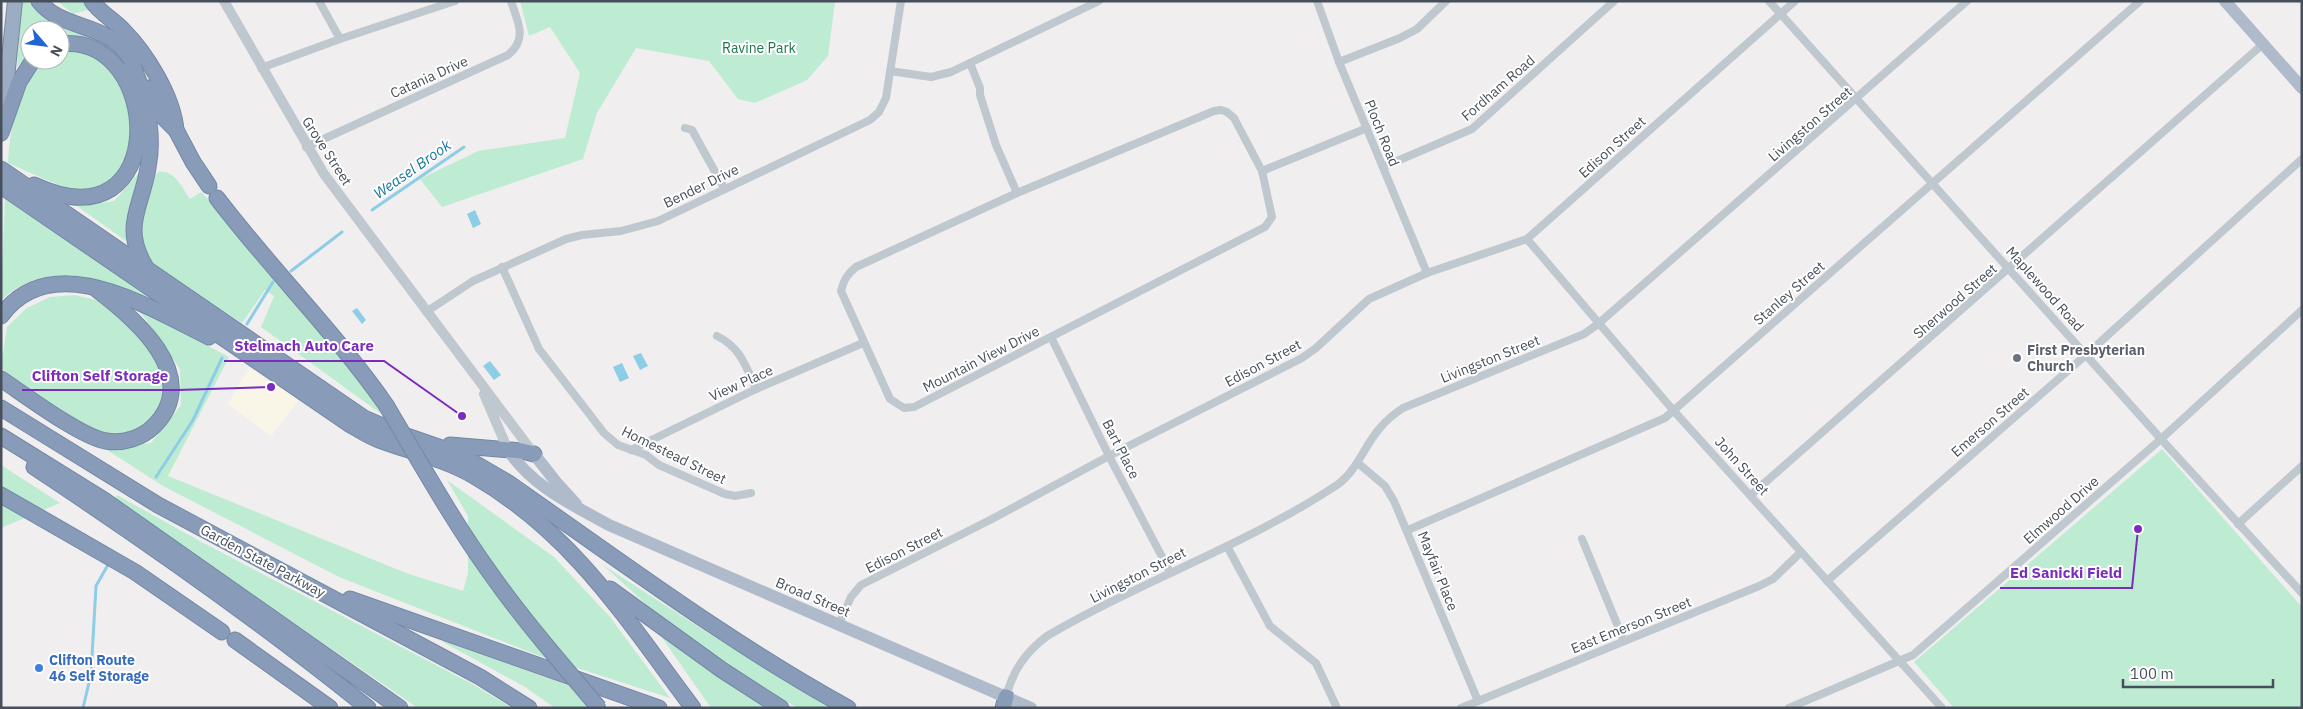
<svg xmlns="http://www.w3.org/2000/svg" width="2303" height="709" viewBox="0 0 2303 709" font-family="'IBM Plex Sans',sans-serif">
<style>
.commercial{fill:#faf6e7}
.green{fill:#beecd3}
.water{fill:#8dcde6}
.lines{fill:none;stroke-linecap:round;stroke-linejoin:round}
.stream{stroke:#8dcde6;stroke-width:3}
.trunk-casing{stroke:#7388a6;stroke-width:16}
.motorway-casing{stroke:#7388a6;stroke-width:17}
.minor{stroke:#bfc7cf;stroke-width:8}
.tertiary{stroke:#bfc7cf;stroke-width:10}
.primary{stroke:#afbbcb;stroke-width:12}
.trunk{stroke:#9cacc2;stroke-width:14}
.motorway{stroke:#889cba;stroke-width:15}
.motorway-bridge-casing{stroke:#7388a6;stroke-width:17;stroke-linecap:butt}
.motorway-bridge{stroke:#889cba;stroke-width:15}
.worship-dot{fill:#6b7280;stroke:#fff;stroke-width:2}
.shop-dot{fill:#3f7fe0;stroke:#fff;stroke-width:2}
.labels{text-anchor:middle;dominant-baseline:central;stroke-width:4;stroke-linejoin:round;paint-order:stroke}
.park-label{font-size:14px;fill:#1c7750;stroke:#fff}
.street-label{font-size:14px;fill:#474f5a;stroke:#fff}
.worship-label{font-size:14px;font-weight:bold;fill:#5b616d;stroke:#fff;text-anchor:start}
.shop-label{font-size:14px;font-weight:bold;fill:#366cbe;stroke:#fff;text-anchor:start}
.water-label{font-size:15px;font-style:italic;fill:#14789f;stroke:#fff}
.leader{fill:none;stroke:#7b2cbf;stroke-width:2}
.callout-dot{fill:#7b2cbf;stroke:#fff;stroke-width:2}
.callout-label{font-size:15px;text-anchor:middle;font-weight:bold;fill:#7b2cbf;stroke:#fff;stroke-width:4;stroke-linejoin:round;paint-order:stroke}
</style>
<rect width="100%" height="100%" fill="#f0eeee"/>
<!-- commercial -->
<path class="commercial" d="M249,368L299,400L271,436L228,404Z"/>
<!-- green -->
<g class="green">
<path d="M22,1H33L110,45L107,49L81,38L60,39V30H30V53L17,67Z"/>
<path d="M57,1H87L91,9L73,14Z"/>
<path d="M520,1H835L828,56L807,80L755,103L738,99L709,61L636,48L597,113L583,159L442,207L420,179L478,151L565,138L580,73L550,27L529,36Z"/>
<path d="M60,51C68,51 79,49 86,52C137,74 154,175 90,191C75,195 25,170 8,163C10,130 16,83 41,60H60Z"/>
<path d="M144,167L126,241L77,206L114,201Z"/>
<path d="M159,172C175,170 182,188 190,199L201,192L212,203L225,221L367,382L387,418L261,327L274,296L265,290L242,323L151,265L137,231L153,176Z"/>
<path d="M5,197L182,317C122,290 60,248 1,300Z"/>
<path d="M75,295L104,302L132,324L158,356L166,384L159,410L140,432L118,439L94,432L10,378L1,366L7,327L27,308L50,297Z"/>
<path d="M139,310L229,357L168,476L406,573L463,591L468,573V516L447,480L554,557L610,617L670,698L540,656L339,577L163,486L104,448L151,443L181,405L180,369Z"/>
<path d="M2162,449L2302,607V708H1954L1914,662Z"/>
<path d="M1,465L60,503L1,528Z"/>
<path d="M117,495L198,540L474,685L512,708H418L114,500Z"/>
<path d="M603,565L708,633L831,708H798L750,681L670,626Z"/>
<path d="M658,632L771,708H711Z"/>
<path d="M444,640L575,688L593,708H555L525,687L443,642Z"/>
</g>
<!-- water -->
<g class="water">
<path d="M475,210L481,224L473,228L467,214Z"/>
<path d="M357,308L366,320L362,324L352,311Z"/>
<path d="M641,353L648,366L640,370L633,356Z"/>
<path d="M490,361L501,375L494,380L483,366Z"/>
<path d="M622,363L629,378L620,382L613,367Z"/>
</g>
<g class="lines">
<!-- stream -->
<g class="stream">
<path d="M372,210L464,147"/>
<path d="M291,271L342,232"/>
<path d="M247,324L273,282"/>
<path d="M156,477L193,420L222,358"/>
<path d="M83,708L91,674L96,586L109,563"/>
</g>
<!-- trunk casing -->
<g class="trunk-casing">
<path id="trunk" d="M3,117L15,1"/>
</g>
<!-- motorway casing -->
<g class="motorway-casing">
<g id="motorway">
<path d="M39,1C62,31 107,21 130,58C133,64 135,72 138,79C148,109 154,137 148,168C141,209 122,226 145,266"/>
<path d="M92,1C100,13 114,20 123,30C147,54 173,97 176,130"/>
<path d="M148,88L162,116L176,130L193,162L209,186"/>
<path d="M1,133L19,82L33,60"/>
<path d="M1,169L364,418L404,435L459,454L507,482C619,560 728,642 848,708"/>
<path d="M34,185C173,250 163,31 60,44"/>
<path d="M1,186L349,424C358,429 368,436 379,440C411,452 445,459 474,476C574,534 626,619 693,708"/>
<path d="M217,198C271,269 335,332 386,405"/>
<path d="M1,316C52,245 151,309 209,337"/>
<path d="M1,379C25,395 81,437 106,441C123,444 142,438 154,426C204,376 133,317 96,289"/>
<path d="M1,408L158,505L480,677L529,708"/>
<path d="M1,436L104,500L400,708"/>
<path d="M450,445L522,451L534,454"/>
<path d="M34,467C149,543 261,622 368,708"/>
<path d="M1,495L135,572L222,632"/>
<path d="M610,589L722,670L781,708"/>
<path d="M350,599L659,708"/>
<path d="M235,640L330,708"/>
<path d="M1003,708L1006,697"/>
</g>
</g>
<!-- minor -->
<g class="minor">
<path d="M319,1L340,39"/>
<path d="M1317,1L1339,62L1427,273"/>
<path d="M1769,1L2161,439L2302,593"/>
<path d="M1339,62L1400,38L1417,29L1446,1"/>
<path d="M970,63L980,88V95L996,145L1017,193"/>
<path d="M261,68L340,39L455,1"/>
<path d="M890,71L931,77L951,72L1099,1"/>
<path d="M1221,110L1227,112L1234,118L1262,171L1272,217L1265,227L914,407L904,408L890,399L841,291C844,280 847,274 856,267L1017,193L1214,111Z"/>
<path d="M685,128L692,130L724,188"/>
<path d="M306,147L508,55C528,38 518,23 511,1"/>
<path d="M1383,167L1472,129L1614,1"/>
<path d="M1262,171L1367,128"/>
<path d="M1527,239L1673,410L1942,708"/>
<path d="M502,267L539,349L604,433L618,445L646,455L659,465L725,494L735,496L751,493"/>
<path d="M426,312L473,281L566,239L582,235L621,231L658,221L870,120L879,112L886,98L901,1"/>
<path d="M717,336C740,347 746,366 756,389"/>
<path d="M1051,337L1109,456L1170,572"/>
<path d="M631,450L756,389L863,343"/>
<path d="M1358,463L1385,486L1394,501L1478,701"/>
<path d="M1752,494L2263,44"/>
<path d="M2238,524L2302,466"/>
<path d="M1408,530L1665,418L2140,1"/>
<path d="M1582,539L1624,641"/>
<path d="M1227,546L1270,626L1316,663L1337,708"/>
<path d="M1827,581L2087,354L2302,159"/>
<path d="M839,624L851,597L861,585L992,519L1109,456L1302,358L1316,348L1369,299L1427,273L1527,239L1795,1"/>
<path d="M1006,697C1013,670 1025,653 1047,636C1141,581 1246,545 1337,485C1357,471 1364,446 1380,428C1387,419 1394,414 1403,408L1584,334L1598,324L1967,1"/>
<path d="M1461,708L1759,586L1773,579L1801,552"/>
<path d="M1789,708L1913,655L2161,439L2302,310"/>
</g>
<!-- tertiary -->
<g class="tertiary">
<path d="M224,1L324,174L534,454"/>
<path d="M484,394L508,450"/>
</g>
<!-- primary -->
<g class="primary">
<path d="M2225,1L2302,88"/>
<path d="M508,450C533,487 571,504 609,525L1031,708"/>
<path d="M534,454L556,482L576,504"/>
</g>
<!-- trunk -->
<use href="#trunk" class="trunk"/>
<!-- motorway -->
<use href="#motorway" class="motorway"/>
<!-- motorway-bridge casing -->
<g class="motorway-bridge-casing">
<path id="motorway-bridge" d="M386,405C420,462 452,520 491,574C524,621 562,664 599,708"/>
</g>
<!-- motorway-bridge -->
<use href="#motorway-bridge" class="motorway-bridge"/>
</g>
<!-- markers -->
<circle class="worship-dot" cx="2017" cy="358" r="5"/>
<circle class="shop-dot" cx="39" cy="668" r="5"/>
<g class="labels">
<!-- park labels -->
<g class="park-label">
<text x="759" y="48">Ravine Park</text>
</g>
<!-- street labels -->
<g class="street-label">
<text transform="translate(429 77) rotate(-24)">Catania Drive</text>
<text transform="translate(1498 88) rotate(-41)">Fordham Road</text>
<text transform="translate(1810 124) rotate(-41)">Livingston Street</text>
<text transform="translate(1382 133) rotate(68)">Ploch Road</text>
<text transform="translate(1612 147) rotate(-42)">Edison Street</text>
<text transform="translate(327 151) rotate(57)">Grove Street</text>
<text transform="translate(701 186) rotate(-26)">Bender Drive</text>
<text transform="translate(2045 289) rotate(48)">Maplewood Road</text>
<text transform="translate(1789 293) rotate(-41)">Stanley Street</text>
<text transform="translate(1955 301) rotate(-41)">Sherwood Street</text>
<text transform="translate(981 359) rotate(-27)">Mountain View Drive</text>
<text transform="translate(1490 359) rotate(-22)">Livingston Street</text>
<text transform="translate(1263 363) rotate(-28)">Edison Street</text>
<text transform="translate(741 383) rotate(-24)">View Place</text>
<text transform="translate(1990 422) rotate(-41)">Emerson Street</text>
<text transform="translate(1121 449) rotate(63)">Bart Place</text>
<text transform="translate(674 455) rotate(26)">Homestead Street</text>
<text transform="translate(1742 466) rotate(48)">John Street</text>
<text transform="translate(2061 510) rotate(-41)">Elmwood Drive</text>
<text transform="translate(904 550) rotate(-27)">Edison Street</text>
<text transform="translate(263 561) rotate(28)">Garden State Parkway</text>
<text transform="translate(1438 571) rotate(68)">Mayfair Place</text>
<text transform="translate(1138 575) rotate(-27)">Livingston Street</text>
<text transform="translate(813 597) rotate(23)">Broad Street</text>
<text transform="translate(1631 625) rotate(-22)">East Emerson Street</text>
</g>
<!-- worship labels -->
<g class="worship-label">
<text x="2027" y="350">First Presbyterian<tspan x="2027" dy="16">Church</tspan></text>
</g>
<!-- shop labels -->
<g class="shop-label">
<text x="49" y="660">Clifton Route<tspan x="49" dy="16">46 Self Storage</tspan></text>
</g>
<!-- water labels -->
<g class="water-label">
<text transform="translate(412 169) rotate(-35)">Weasel Brook</text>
</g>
</g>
<!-- callouts -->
<path class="leader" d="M462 416L384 361H224M271 387L178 390H22M2138 529L2132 588H2000"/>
<g class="callout-dot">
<circle cx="462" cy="416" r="5"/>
<circle cx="271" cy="387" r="5"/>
<circle cx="2138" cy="529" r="5"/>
</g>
<g class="callout-label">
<text x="304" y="351">Stelmach Auto Care</text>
<text x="100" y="381">Clifton Self Storage</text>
<text x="2066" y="578">Ed Sanicki Field</text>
</g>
<!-- border -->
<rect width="2303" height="709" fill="none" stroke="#474f5a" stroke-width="5"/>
<!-- north arrow -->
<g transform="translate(45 45) rotate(118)"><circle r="24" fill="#ffffff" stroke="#b5b9bd"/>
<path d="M0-4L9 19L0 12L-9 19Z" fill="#2364d4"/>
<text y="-8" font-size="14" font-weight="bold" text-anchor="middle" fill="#474f5a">N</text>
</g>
<!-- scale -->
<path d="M2123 679v8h150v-8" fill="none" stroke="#474f5a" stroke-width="2.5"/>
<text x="2130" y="679" font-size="15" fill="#474f5a" stroke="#ffffff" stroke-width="4" paint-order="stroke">100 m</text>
</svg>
